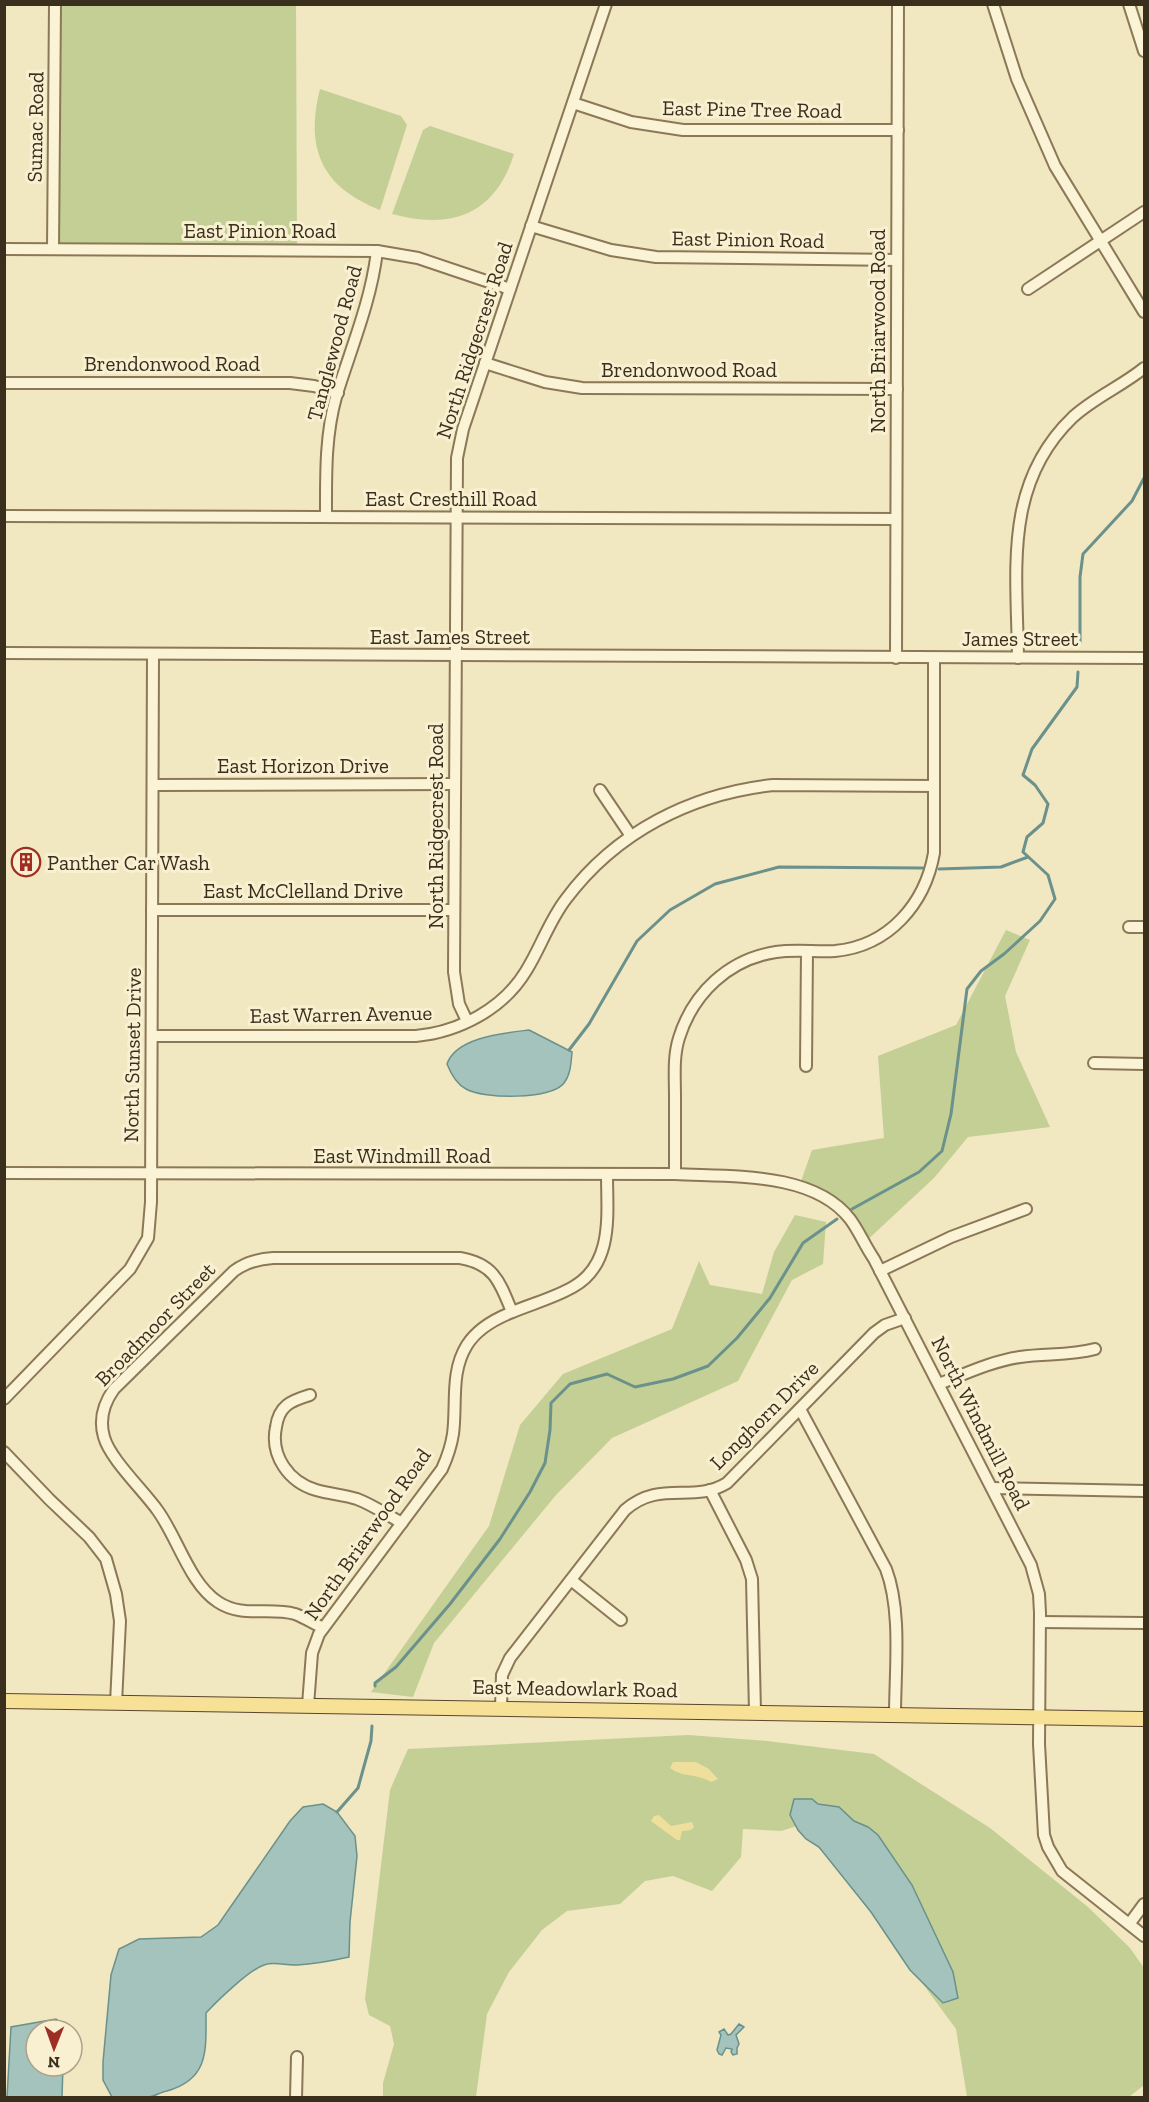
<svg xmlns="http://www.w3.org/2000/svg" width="1149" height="2102" viewBox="0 0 1149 2102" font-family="'Zilla Slab',serif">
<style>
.green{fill:#c3cf94}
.sand{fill:#eee09c}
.water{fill:#a4c3bc;stroke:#6a918b;stroke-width:1.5}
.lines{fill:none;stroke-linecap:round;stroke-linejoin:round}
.stream{stroke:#6a918b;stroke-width:3}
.minor-casing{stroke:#8b7857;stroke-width:14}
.major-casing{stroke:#59452c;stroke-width:16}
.minor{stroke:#fbf3d5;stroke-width:10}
.major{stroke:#f6e196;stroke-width:14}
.labels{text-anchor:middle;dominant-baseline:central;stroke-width:6;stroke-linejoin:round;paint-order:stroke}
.street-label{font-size:21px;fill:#3a2e1d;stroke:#f8f0d1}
.poi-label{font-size:21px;fill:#3a2e1d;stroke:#f8f0d1;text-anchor:start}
</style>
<rect width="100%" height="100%" fill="#f1e7c1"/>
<!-- green -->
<g class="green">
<path d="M55,5H296L297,250L53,249Z"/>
<path d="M320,89L401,116L407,125L380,210C321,187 305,148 320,89Z"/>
<path d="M430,126L514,154C495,215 451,230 392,214L423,130Z"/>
<path d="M1006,930L1030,940L1005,996L1016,1052L1050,1127L968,1137L934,1178L864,1243L849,1219L799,1187L812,1150L884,1138L878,1056L956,1025Z"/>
<path d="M795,1215L826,1222L823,1264L792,1280L738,1381L612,1438L556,1495L434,1643L413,1697L371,1692L489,1526L520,1425L563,1374L672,1329L699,1261L710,1285L762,1294L774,1252Z"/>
<path d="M688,1735L767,1741L874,1754L990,1828L1088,1907L1130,1948L1144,1968V2085L1129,2097H967L956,2029L837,1867L797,1826L781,1831L743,1829L741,1857L712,1891L673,1876L645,1881L620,1904L567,1911L542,1930L509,1972L487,2014L476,2097H383V2083L394,2044L390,2026L369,2015L365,1999L390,1790L408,1749Z"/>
</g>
<!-- sand -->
<g class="sand">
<path d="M673,1762H696L709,1769L718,1779L711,1782C696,1773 683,1778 670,1768Z"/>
<path d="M659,1815L671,1826L692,1822L694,1827L691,1830L682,1831L680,1840H677L651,1821L654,1816Z"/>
</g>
<!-- water -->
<g class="water">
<path d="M529,1030L572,1052C571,1062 571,1074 564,1083C552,1100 483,1099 466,1089C456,1084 451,1074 447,1064C456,1037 505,1033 529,1030Z"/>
<path d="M794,1799H812L818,1804L839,1807L854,1821L868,1827L878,1835L912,1885L953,1972L958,1998L943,2003L910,1970L871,1912L819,1847L806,1839L798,1830L790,1815Z"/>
<path d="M323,1804L337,1812L355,1836L357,1856L350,1922L349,1957C331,1961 315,1964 297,1965C286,1966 275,1961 264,1965C249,1970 217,2001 206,2013C206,2051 209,2079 167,2091C161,2092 155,2096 149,2097C137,2099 124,2098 112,2097L103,2080V2062L111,1975L119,1949L139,1939L201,1937L218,1925L290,1821L303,1807Z"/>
<path d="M56,2019L63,2024V2030H36V2066H63L62,2097H7L11,2027Z"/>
<path d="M739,2024L744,2027L736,2035L739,2044L737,2048V2054L733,2055L731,2052L732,2049L726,2048L722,2055L719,2054L717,2050L721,2035L719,2032L724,2029L728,2035L731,2034Z"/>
</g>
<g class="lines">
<!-- stream -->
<g class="stream">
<path d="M1080,642V577L1083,554L1132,501L1144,478"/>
<path d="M939,869L1001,867L1028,857"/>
<path d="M569,1050L589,1024L637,941L670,910L715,884L779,867L923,868"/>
<path d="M852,1209L919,1172L942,1151L951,1114L967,989L981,971L1004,954L1040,921L1055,899L1048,875L1023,852L1027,837L1043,823L1048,804L1035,785L1023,775L1032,749L1077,687L1078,672"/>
<path d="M375,1686V1683L396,1667L450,1604L500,1539L530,1492L545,1463L550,1430L551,1403L570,1384L607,1374L635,1387L673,1379L708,1366L737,1338L770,1298L803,1243L837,1219"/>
<path d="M337,1812L358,1788L371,1741L372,1726"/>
</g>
<!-- minor casing -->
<g class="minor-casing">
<g id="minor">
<path d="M993,4L1017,79L1055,166L1144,312"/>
<path d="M1129,4L1144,51"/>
<path d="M573,103L631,122L683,130H898"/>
<path d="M531,226L611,250L656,257L897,260"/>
<path d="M4,249L377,251L418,258L510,289"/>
<path d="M53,249L55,4"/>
<path d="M1028,289L1144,212"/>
<path d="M485,363L545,382L582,388L897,389"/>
<path d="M4,383H290L314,386L338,393"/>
<path d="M4,516L896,519"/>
<path d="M326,517C326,477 325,436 336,397C351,348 371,302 377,251"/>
<path d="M4,653L1144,658"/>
<path d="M896,658L898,4"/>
<path d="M1018,658C1017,570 1003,484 1073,417C1095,397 1122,386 1144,368"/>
<path d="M153,785L454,784"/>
<path d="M600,790L631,836"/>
<path d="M152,910H454"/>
<path d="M1129,927H1144"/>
<path d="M467,1021L459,1004L454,972L457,458L463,429L606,4"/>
<path d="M153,1036H416C459,1032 503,1009 526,971C541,947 549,921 566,899C616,832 691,794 773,785L934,786"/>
<path d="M1094,1063L1144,1064"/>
<path d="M806,1066L807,951"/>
<path d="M4,1173L675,1174C729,1177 813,1171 850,1219C859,1231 865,1246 874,1259L1031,1565L1039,1594L1040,1613L1039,1744L1044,1835L1048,1847L1062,1871L1144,1936"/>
<path d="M675,1174C675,1149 675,1123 675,1097C675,1077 673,1057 679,1038C693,993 729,959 776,952C795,949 815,952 835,951C889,946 925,904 934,853V658"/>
<path d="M880,1271L951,1237L1026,1209"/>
<path d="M939,1384C965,1374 992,1361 1020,1357C1046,1353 1069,1356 1095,1349"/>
<path d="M310,1395C290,1401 279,1406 276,1427C270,1456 289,1482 316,1490C330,1494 344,1495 357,1499C373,1505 387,1515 402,1523"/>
<path d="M4,1399L130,1269L148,1238L151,1202L153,655"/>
<path d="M800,1409L886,1569C902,1611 895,1670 895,1715"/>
<path d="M4,1452L49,1499L89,1537L106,1559L116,1594L120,1621L116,1703"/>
<path d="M992,1488L1144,1491"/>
<path d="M710,1490L746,1560L752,1579L755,1712"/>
<path d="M571,1580L621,1620"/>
<path d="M1040,1622L1144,1623"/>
<path d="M323,1628C314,1624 304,1617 295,1614C269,1607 242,1618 218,1602C190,1584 178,1539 158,1511C144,1491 110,1459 104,1437C99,1420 104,1403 114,1389L234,1271C246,1262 258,1259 273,1258H460C495,1264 500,1283 512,1312"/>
<path d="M308,1705L312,1653L319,1634L442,1469C447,1458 451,1447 453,1434C457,1404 450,1372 467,1345C477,1329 493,1320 510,1313C531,1304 554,1298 573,1287C614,1264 607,1214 607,1175"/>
<path d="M501,1708L502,1675L510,1658L625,1510C660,1479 693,1504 727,1483L874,1333L885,1325L905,1318"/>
<path d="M1130,1923L1144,1904"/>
<path d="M296,2098L297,2057"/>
</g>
</g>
<!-- major casing -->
<g class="major-casing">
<path id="major" d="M4,1701L1144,1719"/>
</g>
<!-- minor -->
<use href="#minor" class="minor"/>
<!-- major -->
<use href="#major" class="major"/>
</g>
<!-- icons -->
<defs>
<g id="building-ring" transform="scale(1.5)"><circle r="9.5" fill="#f8f0d1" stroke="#9e2e23" stroke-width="1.5"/><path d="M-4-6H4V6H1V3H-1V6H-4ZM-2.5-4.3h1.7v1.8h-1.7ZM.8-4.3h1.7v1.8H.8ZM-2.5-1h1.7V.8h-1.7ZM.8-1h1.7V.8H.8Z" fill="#9e2e23"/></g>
</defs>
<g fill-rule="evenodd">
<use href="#building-ring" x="26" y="862"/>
</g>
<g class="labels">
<!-- street labels -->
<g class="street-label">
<text transform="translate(752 109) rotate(1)">East Pine Tree Road</text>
<text transform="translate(35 127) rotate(-89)">Sumac Road</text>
<text x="260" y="230">East Pinion Road</text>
<text transform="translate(748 239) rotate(1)">East Pinion Road</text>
<text transform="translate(877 331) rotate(-90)">North Briarwood Road</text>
<text transform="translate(474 340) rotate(-72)">North Ridgecrest Road</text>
<text transform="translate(334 343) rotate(-75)">Tanglewood Road</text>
<text x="172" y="363">Brendonwood Road</text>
<text x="689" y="369">Brendonwood Road</text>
<text x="451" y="498">East Cresthill Road</text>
<text x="450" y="636">East James Street</text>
<text x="1020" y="638">James Street</text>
<text x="303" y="765">East Horizon Drive</text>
<text transform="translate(435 826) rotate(-90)">North Ridgecrest Road</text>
<text x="303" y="890">East McClelland Drive</text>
<text transform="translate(341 1014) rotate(-1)">East Warren Avenue</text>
<text transform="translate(132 1055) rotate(-89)">North Sunset Drive</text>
<text x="402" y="1155">East Windmill Road</text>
<text transform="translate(155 1324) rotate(-46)">Broadmoor Street</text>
<text transform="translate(764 1415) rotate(-45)">Longhorn Drive</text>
<text transform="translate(981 1423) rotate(63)">North Windmill Road</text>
<text transform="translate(367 1534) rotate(-55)">North Briarwood Road</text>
<text transform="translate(575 1688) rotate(1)">East Meadowlark Road</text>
</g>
<!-- poi labels -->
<g class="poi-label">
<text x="47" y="862">Panther Car Wash</text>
</g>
</g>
<!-- border -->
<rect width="1149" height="2102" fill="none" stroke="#3a2e1d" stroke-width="12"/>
<!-- north arrow -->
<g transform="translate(54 2048) rotate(181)"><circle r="28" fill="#f8f0d1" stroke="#aca289" stroke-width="1.5"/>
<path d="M0-4.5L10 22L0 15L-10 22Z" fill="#9e2e23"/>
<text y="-9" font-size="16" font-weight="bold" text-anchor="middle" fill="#3a2e1d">N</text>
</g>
</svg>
